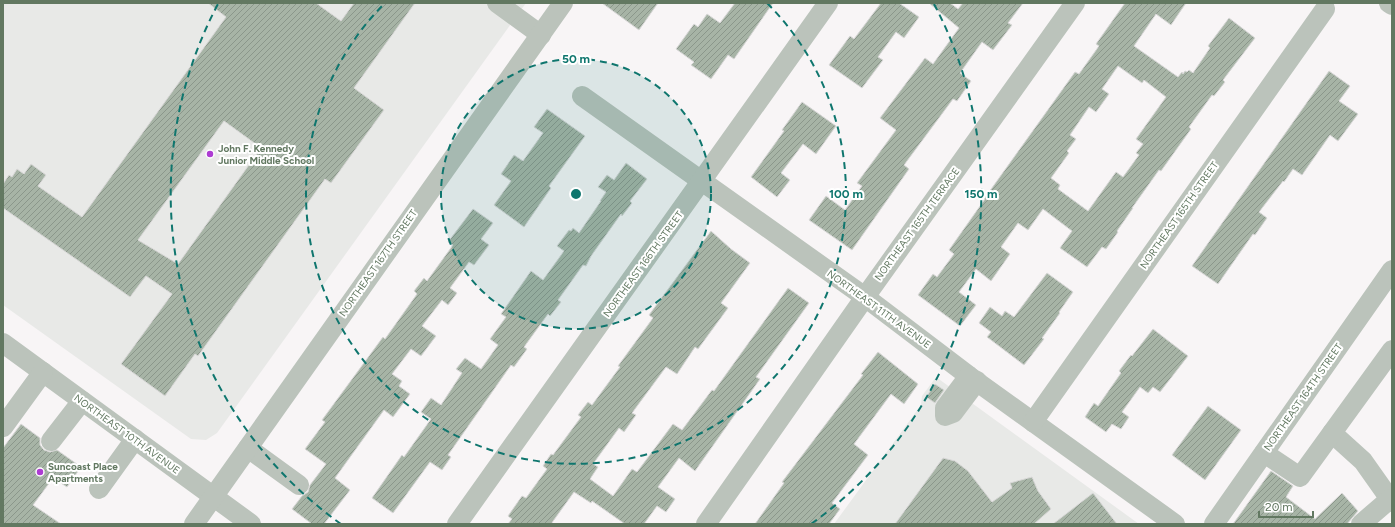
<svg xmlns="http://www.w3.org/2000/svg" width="1395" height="527" viewBox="0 0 1395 527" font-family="Figtree,sans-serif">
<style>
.built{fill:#e8e9e7}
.building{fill:url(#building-hatch);stroke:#d9d8d8;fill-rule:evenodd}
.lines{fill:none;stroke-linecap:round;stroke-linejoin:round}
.minor{stroke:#bbc3bb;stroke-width:20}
.ring{fill:none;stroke:#0f766e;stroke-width:2;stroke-dasharray:7 5}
.poi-dot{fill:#ad3bd2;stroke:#fff;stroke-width:1.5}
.labels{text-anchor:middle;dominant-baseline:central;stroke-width:4;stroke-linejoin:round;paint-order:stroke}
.poi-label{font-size:10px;font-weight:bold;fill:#627861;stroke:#fff;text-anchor:start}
.street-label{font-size:10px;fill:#627861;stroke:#fff}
.centre{fill:#0f766e;stroke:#fff;stroke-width:2}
.ring-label{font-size:12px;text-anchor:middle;font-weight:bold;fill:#0f766e;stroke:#fff;stroke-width:4;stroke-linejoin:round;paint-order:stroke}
</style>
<defs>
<pattern id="building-hatch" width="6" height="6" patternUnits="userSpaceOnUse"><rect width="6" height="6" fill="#a7b4a6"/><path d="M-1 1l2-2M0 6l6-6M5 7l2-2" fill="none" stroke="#8b978b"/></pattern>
</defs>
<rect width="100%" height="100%" fill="#f8f5f6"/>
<!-- built -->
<g class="built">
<path d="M3,3H526L217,433L206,440L191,439L3,305Z"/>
<path d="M936,377L1139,524H834L921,405L922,396Z"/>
</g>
<!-- building -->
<g class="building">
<path d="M208,3H316L341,21L354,3H415L354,88L384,110L331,183L325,179L198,356L195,354L165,396L121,364L172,294L146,276L130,297L3,208V184L9,175L12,177L17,169L24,174L31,164L46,175L38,186L82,217L226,17ZM224,121L261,148L178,264L138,240Z"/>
<path d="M602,3H658L639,30Z"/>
<path d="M735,3H773L734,59L728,55L711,79L691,65L694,62L676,49L694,24L698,27L707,14L720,23Z"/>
<path d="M881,3H899L919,17L904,38L896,32L878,57L883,60L862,88L829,65L850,36L854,39Z"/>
<path d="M929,3H950L958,9L963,3H1023L1008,23L1012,25L993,50L982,42L960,73L971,81L957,101L953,99L904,165L909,169L852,250L809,220L826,196L845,210L862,186L857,183L896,130L880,118L925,58L933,64L959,28Z"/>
<path d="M1125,3H1186L1171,25L1156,14L1134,46L1178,77L1182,72L1183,74L1185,71L1187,72L1189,70L1193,73L1210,48L1208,46L1229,18L1255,38L1223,80L1225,82L1214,96L1212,95L1189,127L1191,129L1161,171L1159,170L1132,208H1133L1117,231L1118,232L1106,249L1102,247L1087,267L1060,248L1072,231L1043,209L1028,230L1018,223L1001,247L1010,254L991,281L976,269L959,292L976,305L960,326L918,295L933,274L937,277L954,254L949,250L985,199H984L1075,72L1079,74L1099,46L1096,44ZM1118,66L1142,83L1144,80L1166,97L1136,139L1143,144L1136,153L1139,155L1123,177L1116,172L1088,211L1058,189L1060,185L1051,178L1069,153L1067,151L1076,139L1070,135L1089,107L1096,112L1109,94L1102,89Z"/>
<path d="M1329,71L1350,86L1339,101L1358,114L1338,141L1330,135L1302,175L1293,169L1284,182L1283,181L1259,212L1267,218L1255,235L1253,234L1218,284L1192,266Z"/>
<path d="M802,102L836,126L816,154L803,144L781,173L790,180L777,197L751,177L784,131L782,130Z"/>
<path d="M547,109L585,136L549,186L551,188L524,227L494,205L511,181L501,174L514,155L523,161L543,133L534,127Z"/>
<path d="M626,163L647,179L630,201L632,203L622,216L621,214L591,256L586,266L583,265L558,300L561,302L550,316L548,314L524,347L527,349L514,367L511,365L448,455L451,457L442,470L430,462L393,513L372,498L402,455L404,457L431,419L421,412L431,398L441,405L462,373L456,369L465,358L481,369L498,345L490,339L506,317L501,314L531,271L543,280L564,251L557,246L569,230L571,231L573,228L579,233L601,201H600L606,192L598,187L607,175L614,180Z"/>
<path d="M473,209L493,223L481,239L489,245L474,265L469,262L450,288L457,293L448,305L442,300L422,326L436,336L421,356L411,349L392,374L402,381L399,386L410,394L393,417L384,410L335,478L350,490L324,524H312L292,509L302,496L308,492L310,485L326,464L305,449L325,422L322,420L383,337L385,339L417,294L414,291L424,278L427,281L453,245L448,242Z"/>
<path d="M711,231L731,249L750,263L721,303L728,308L698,349L695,347L677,374L666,367L632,413L636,415L624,432L619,428L593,464L598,467L590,479L613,496L632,469L637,472L673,424L682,430L712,390L714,391L788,288L809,303L756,377L760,379L695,471L679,458L658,487L675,499L666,512L657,506L644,524H625L592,501L591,503L574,492L551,524H508L512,519L508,516L522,496L526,498L547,469L543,466L551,454L553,455L581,417L578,415L588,402L592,405L620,367L618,366L653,318L649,315Z"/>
<path d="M1047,273L1073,292L1059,312L1060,313L1042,338L1044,339L1024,365L987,337L991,332L979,323L990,307L1002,316L1005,311L1014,317Z"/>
<path d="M1153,329L1188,356L1160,392L1153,387L1148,393L1140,387L1122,412L1129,417L1121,429L1112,424L1106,432L1085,417L1094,403L1098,406L1121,373L1119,371L1131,355L1132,356Z"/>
<path d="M878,352L918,384L904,404L891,394L854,444L868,455L832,503L840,509L829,524H755L784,483L782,482L863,375L861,374Z"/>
<path d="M935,384L944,390L935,403L926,397Z"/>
<path d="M1208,406L1241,430L1205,480L1172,455Z"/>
<path d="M21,424L40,438V445L44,450L50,452L57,450L81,467L67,487L53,478L33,505L61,524H3V448Z"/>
<path d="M943,458L955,461L968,471L992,502L1012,488L1010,483L1032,477L1038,491L1051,509L1034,524H895Z"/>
<path d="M1271,471L1293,486L1286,497L1315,519L1342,493L1358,511L1347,524H1233Z"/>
<path d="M1093,493L1117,524H1053Z"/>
</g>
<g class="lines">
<!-- minor -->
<g class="minor">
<path d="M497,3L541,35"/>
<path d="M1389,3L1392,5"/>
<path d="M582,96L865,297L969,376L1175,524"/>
<path d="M3,343L251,524"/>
<path d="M969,376L945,408V416L953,413L977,381"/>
<path d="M1033,422L1325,9"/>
<path d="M3,427L43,372"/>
<path d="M1332,433L1363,461L1392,502"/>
<path d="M51,441L82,401"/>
<path d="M248,448L299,485"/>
<path d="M1264,453L1300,477L1392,350"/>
<path d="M99,489L135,439"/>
<path d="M194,524L563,3"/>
<path d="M457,524L828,3"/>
<path d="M706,524L865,297L1075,3"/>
<path d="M1214,524L1392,270"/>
<path d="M1361,524L1390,499"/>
</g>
</g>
<!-- distance rings -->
<circle cx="576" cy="194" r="135" fill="#0f766e" fill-opacity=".12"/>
<g class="ring">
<circle cx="576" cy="194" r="135"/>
<path d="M767 3A270 270 0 1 1 385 3"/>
<path d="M341 524A405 405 0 0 1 218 4M934 4A405 405 0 0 1 811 524"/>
</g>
<!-- markers -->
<g class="poi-dot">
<circle cx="210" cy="154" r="4"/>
<circle cx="40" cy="472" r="4"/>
</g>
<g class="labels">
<!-- poi labels -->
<g class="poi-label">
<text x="218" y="148">John F. Kennedy<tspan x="218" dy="12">Junior Middle School</tspan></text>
<text x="48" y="466">Suncoast Place<tspan x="48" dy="12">Apartments</tspan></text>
</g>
<!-- street labels -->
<g class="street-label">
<text transform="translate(1179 215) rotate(-55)">NORTHEAST 165TH STREET</text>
<text transform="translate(917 224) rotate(-54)">NORTHEAST 165TH TERRACE</text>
<text transform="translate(378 263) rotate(-55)">NORTHEAST 167TH STREET</text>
<text transform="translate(643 264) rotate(-54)">NORTHEAST 166TH STREET</text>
<text transform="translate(879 309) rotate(36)">NORTHEAST 11TH AVENUE</text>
<text transform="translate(1303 397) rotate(-55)">NORTHEAST 164TH STREET</text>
<text transform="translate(127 434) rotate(36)">NORTHEAST 10TH AVENUE</text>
</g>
</g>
<circle cx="576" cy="194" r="6" class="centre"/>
<g class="ring-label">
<text x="576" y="63">50 m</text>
<text x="846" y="198">100 m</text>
<text x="981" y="198">150 m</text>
</g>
<!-- border -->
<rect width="1395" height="527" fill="none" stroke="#627861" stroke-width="8"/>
<!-- scale -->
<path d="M1259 511v6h54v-6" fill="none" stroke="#627861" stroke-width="2"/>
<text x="1265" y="511" font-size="12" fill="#627861" stroke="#ffffff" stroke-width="3" paint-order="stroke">20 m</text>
</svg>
